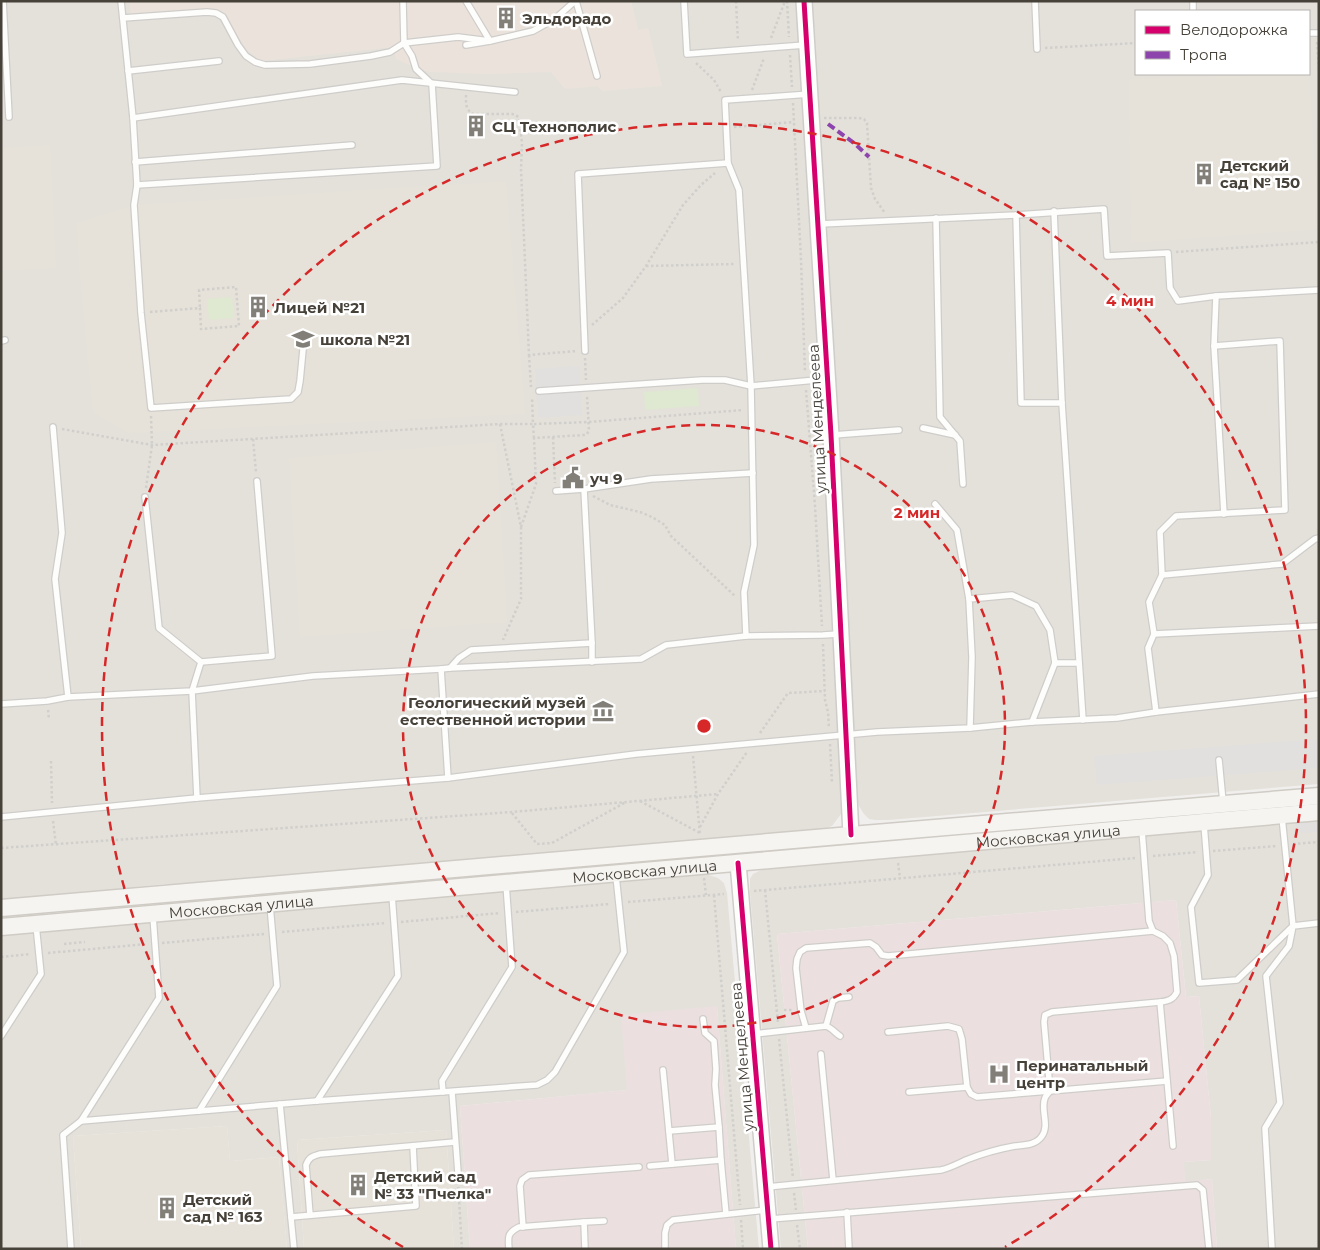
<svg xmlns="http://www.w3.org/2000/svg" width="1320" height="1250" viewBox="0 0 1320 1250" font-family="Montserrat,sans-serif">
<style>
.residential{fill:#e4e1db;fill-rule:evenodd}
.commercial{fill:#ebe3db}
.education{fill:#e6e2d9}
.medical{fill:#ebe0df}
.green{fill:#dfe8d0}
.parking{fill:#e2e0de}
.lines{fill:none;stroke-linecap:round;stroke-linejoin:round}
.service-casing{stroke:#cfcdca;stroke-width:8}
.tertiary-casing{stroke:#cfcdca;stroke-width:18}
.secondary-casing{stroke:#cfcbc5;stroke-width:19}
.path{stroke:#d1cfcb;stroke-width:2.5;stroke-dasharray:2.5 2.5;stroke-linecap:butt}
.service{stroke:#fdfdfc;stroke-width:5.5}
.tertiary{stroke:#fdfdfc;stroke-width:15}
.secondary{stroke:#f6f4f0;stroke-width:16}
.quiet{stroke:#8e44ad;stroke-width:4;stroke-dasharray:8 4;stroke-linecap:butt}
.cycleway-casing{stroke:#fff;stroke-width:8}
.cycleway{stroke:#d6006c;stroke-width:5}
.ring{fill:none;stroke:#d62828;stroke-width:2.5;stroke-dasharray:9 6}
.labels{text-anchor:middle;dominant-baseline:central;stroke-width:5;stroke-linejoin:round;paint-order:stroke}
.poi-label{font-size:15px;font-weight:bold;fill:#464139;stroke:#fff;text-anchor:start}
.street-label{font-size:15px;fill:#464139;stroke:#fff}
.centre{fill:#d62828;stroke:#fff;stroke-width:2.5}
.ring-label{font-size:15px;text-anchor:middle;font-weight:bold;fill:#d62828;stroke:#fff;stroke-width:5;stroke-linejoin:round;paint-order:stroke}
</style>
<rect width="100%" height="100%" fill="#f1efed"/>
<!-- residential -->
<g class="residential">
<path d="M1,1H798L843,794L841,814L832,826L824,829L204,885L165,884L135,887L112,892L1,901Z"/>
<path d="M811,1H1319V784L889,820H876L869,819L864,814L859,806L857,798L822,210ZM1136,11H1309V74H1136Z"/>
<path d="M1319,819V1249H1217L1212,1179L1185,1182L1183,1162L1211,1160V1118L1199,996L1186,997L1176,900L777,934L808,1249H781L750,893V879L753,874L765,868Z"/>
<path d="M706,874L718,878L724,883L727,893L759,1249H736L717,1007L628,1090L460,1106L470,1249H454L446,1130L297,1140L304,1249H287L279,1157L230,1161L227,1126L73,1136L81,1249H1V932Z"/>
</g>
<!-- commercial -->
<path class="commercial" d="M129,1H631L638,30L648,28L662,86L602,91L598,86L565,89L551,72L487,74L431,72L419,69L396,59L394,47L261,61L247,50L222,11L131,15Z"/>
<!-- education -->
<g class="education">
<path d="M1286,74H1309L1319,229L1131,243L1129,79Z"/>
<path d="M50,145L56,268L1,271V148Z"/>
<path d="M506,181L525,414L129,433L93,412L79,266L77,223L134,205Z"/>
<path d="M496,442L507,622L300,637L289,458Z"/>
<path d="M227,1126L230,1161L279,1157L287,1249H81L73,1136Z"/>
<path d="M446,1130L454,1249H304L297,1140Z"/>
</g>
<!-- medical -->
<g class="medical">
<path d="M1176,900L1186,997L1199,996L1211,1118V1160L1184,1162L1185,1181L1212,1179L1217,1249H808L777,934Z"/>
<path d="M717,1006L736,1249H470L460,1106L627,1090L621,1015Z"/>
</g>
<!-- green -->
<g class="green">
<path d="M232,297L234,318L209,320L207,299Z"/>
<path d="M698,388L699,406L645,410L644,392Z"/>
</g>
<!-- parking -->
<g class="parking">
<path d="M579,366L582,415L538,418L535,369Z"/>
<path d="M1319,739V768L1097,785L1094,756Z"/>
<path d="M1319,820V832L1300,833L1293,822Z"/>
</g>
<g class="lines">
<!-- service casing -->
<g class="service-casing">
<g id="service">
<path d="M3,1L9,117"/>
<path d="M121,1L133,118L137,185L134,205L141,313L151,408L291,399L298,392L300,381L304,339"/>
<path d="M576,1L597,76"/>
<path d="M684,1L687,54L805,45"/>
<path d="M1035,1L1037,49"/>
<path d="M1193,1V11"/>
<path d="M123,18L207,12L216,13L223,17L238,45L246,56L255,62L265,65L310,64L371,56L390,52L404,43L458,37L490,41L533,31L556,18L575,1"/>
<path d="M1309,33H1319"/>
<path d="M466,45L490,41L466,1"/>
<path d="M128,71L219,61"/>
<path d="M133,118L402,80L515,92"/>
<path d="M135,162L352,145"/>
<path d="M137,185L437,166L432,84L416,69L412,56L404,43L403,1"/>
<path d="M1054,211L1062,403L1083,720"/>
<path d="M1016,215L1021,403H1062"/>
<path d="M936,218L940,417L960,441L963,484"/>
<path d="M820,224L1016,215L1104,209L1107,256L1168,253L1170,288L1178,301L1216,296L1319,290"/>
<path d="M1216,296L1214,346L1224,514"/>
<path d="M1,341L5,340"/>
<path d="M585,351L578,174L728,163"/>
<path d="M539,391L702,380H725L751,386L827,379"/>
<path d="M53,427L62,533L55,579L68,697"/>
<path d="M923,428L955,435"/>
<path d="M833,435L899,430"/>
<path d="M556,491L584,489L651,479L753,473"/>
<path d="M145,497L159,628L201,662L192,691L197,798"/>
<path d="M935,504L957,530L969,599"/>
<path d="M1162,575L1282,564L1315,539L1319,538"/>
<path d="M1154,634L1149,602L1162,575L1160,532L1176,516L1285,510L1280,341L1214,346"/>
<path d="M746,636L744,592L754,545L751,386L739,190L728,163L725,100L810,94"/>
<path d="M592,643V662"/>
<path d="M201,662L272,656L257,481"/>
<path d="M1055,663H1079"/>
<path d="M450,668L641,659L666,645L746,636L823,635L839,634"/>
<path d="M1,704L47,701L68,697L192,691L313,676L441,669"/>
<path d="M1156,712L1148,648L1154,634L1319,626"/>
<path d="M970,728L972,657L969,599L1012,595L1036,606L1050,630L1055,663L1032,722"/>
<path d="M1219,760L1223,802"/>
<path d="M448,778L441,669L450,668L459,658L471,650L592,643L584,489"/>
<path d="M1,817L197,798L448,778L636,754L877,732L970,728L1032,722L1117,718L1156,712L1319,694"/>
<path d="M1204,824L1208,875L1191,907L1199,983L1237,980L1293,926L1282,817"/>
<path d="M153,916L159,998L81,1121L317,1101L537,1085L547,1080L555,1072L624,952L616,876"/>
<path d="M1160,1002L1173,1146"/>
<path d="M703,1019L705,1033L714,1041L716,1069L715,1085L719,1127"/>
<path d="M826,1026L833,1001L838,998L849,997"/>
<path d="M806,1028L801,1011L796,968L797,959L800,952L806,948L870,943L876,947L882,955L888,956L1153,931"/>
<path d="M888,1032L948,1026L959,1029L962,1039L967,1087"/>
<path d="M754,1034L826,1026C832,1028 835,1033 840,1036"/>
<path d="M1,1036L41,974L36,925"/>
<path d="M821,1054L833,1180"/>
<path d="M663,1070L672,1164"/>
<path d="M443,1092L442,1081L512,967L506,884"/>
<path d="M452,1092L458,1173"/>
<path d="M909,1092L967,1087L971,1094L977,1097L1050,1091L1044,1022L1045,1015L1052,1012L1160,1002C1168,1001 1173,1000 1177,992L1174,956L1170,943L1163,936L1153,931L1149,921L1142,830"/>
<path d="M317,1101L398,976L392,895"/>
<path d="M280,1104L294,1249"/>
<path d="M199,1111L277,986L270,905"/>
<path d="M669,1131L719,1127L721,1160"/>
<path d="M650,1166L721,1160L726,1214"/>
<path d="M767,1187L941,1170C950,1168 957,1164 966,1160C981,1154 998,1149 1015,1146C1025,1145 1036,1145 1042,1136C1050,1125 1040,1109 1045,1098C1046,1095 1048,1094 1050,1091L1167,1081"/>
<path d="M847,1212L849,1249"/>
<path d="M310,1215L306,1165C309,1157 313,1156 320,1154L455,1142"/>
<path d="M291,1217L416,1206L413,1146"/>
<path d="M770,1219L1197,1185L1203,1190L1209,1249"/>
<path d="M584,1222L604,1221"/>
<path d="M523,1227L520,1186L522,1180L529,1175L639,1167"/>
<path d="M71,1249L63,1135L81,1121"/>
<path d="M509,1249C508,1237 507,1233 519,1227L584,1222L585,1249"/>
<path d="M665,1249V1233L667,1225L673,1220L766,1210"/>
<path d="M1272,1249L1265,1128L1280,1103L1266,976L1289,946L1293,926L1319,923"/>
</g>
</g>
<!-- tertiary casing -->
<g class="tertiary-casing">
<g id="tertiary">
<path d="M804,1L831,435L851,835"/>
<path d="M738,863L771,1249"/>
</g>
</g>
<!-- secondary casing -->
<g class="secondary-casing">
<g id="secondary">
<path d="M1,908L851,835L1319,796"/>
<path id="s1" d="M1,927L1319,812"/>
</g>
</g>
<!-- path -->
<g class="path">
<path d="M736,1L738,41"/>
<path d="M787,1L789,37"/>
<path d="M771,38L785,1"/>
<path d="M1317,42L1319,70"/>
<path d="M1045,48L1136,43"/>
<path d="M790,55L792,87"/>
<path d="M696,63L714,80L721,92"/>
<path d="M752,90L764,58"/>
<path d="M466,95C466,103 465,109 473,114H512L516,115L519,118L522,143L521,169L529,355L577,351"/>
<path d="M793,103L801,260L805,372"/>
<path d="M824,118H859L864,119L867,123L871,188L875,199L885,213"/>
<path d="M734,127L794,122"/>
<path d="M1176,252L1319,242"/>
<path d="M646,266L735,264"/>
<path d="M150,312L200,308L201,329L239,326L236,287L199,290L200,308"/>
<path d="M592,325L623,298L646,266L683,205L701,185L715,173"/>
<path d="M529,355L531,387"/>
<path d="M585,358L586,380"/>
<path d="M806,390L815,506L822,626"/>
<path d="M500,424L521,527V599L503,640"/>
<path d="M62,429L152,445L500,424H533L532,397"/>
<path d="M553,437L555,483"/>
<path d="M534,438L533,424L589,422L743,410"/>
<path d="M253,439L256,472"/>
<path d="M146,488L152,445L151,416"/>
<path d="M593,496L610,505L640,512L652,517L665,525L671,536L735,596"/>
<path d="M521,527L536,484L534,438L584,435L587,434L589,430L587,396"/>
<path d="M823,644L825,700L828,712L829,728"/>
<path d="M48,710L49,719"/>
<path d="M760,733L788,693L825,691"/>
<path d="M830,744L832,783"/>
<path d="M693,756L700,835"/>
<path d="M51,761L52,803"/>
<path d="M640,801L700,833"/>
<path d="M512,813L537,844L552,843L626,802"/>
<path d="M53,821L56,845"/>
<path d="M700,827L718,794L747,752"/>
<path d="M1293,844L1319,842"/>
<path d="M1,848L512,812L718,794"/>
<path d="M1213,851L1277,846"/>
<path d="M1153,856L1198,852"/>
<path d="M898,863L900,878"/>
<path d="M704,878L706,895"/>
<path d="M765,890L778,1023"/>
<path d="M754,891L1135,858"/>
<path d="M714,895L740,1205"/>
<path d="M628,902L724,894"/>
<path d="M516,912L610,904"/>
<path d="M401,922L500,913"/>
<path d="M282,932L386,923"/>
<path d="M162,943L264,934"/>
<path d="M64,944L85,942"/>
<path d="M48,953L147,944"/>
<path d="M1,957L30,954"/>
<path d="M784,1010H793"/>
<path d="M779,1039L793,1178"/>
<path d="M458,1182L462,1249"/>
<path d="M794,1193L796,1210"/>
<path d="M741,1220L743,1249"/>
<path d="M797,1225L800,1249"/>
</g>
<!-- service -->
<use href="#service" class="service"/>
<!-- tertiary -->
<use href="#tertiary" class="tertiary"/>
<!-- secondary -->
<use href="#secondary" class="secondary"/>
<!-- quiet -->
<path class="quiet" d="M828,124L854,143L869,157"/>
<!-- cycleway casing -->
<g class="cycleway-casing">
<g id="cycleway">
<path d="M804,1L831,435L851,835"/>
<path d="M738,863L771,1249"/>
</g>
</g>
<!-- cycleway -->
<use href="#cycleway" class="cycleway"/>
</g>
<!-- distance rings -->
<g class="ring">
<circle cx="704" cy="726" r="301"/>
<path d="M403 1247A602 602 0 1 1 1005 1247"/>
</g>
<!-- icons -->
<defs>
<g id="building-bare" transform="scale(1.725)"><path d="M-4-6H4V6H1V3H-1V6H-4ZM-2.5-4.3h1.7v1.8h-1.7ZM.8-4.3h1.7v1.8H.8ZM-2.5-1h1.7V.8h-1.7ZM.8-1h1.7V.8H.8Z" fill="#827e78" stroke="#fff" stroke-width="2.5" paint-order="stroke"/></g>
<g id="school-bare" transform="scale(1.725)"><path d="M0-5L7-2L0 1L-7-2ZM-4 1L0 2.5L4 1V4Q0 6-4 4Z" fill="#827e78" stroke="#fff" stroke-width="2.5" paint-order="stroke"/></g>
<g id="civic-bare" transform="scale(1.725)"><path d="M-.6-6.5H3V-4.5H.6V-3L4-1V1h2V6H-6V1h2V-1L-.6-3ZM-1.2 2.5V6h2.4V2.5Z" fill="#827e78" stroke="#fff" stroke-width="2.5" paint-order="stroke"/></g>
<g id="museum-bare" transform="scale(1.725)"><path d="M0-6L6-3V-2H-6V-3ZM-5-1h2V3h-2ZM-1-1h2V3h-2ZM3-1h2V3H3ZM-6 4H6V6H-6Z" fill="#827e78" stroke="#fff" stroke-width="2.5" paint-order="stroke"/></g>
<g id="hospital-bare" transform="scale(1.725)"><path d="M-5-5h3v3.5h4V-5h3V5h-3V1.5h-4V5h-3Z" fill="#827e78" stroke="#fff" stroke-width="2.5" paint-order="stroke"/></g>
</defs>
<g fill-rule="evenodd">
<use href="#building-bare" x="506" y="18"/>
<use href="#building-bare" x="476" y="126"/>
<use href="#building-bare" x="1204" y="174"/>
<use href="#building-bare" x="258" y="307"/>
<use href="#school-bare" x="303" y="339"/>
<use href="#civic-bare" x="573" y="478"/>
<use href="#museum-bare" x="603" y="711"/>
<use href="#hospital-bare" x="999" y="1074"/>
<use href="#building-bare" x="358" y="1185"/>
<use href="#building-bare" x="167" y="1208"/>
</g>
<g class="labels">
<!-- poi labels -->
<g class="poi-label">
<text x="522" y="18">Эльдорадо</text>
<text x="492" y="126">СЦ Технополис</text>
<text x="1220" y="165">Детский<tspan x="1220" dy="17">сад № 150</tspan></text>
<text x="274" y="307">Лицей №21</text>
<text x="320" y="339">школа №21</text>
<text x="590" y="478">уч 9</text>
<text x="586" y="702" text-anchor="end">Геологический музей<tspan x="586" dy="17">естественной истории</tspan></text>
<text x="1016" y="1065">Перинатальный<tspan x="1016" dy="17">центр</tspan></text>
<text x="374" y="1176">Детский сад<tspan x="374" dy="17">№ 33 "Пчелка"</tspan></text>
<text x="183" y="1199">Детский<tspan x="183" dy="17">сад № 163</tspan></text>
</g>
<!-- street labels -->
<g class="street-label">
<text transform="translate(817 419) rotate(-93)">улица Менделеева</text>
<text stroke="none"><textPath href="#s1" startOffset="1051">Московская улица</textPath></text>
<text stroke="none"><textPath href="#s1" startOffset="646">Московская улица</textPath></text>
<text stroke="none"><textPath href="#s1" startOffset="241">Московская улица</textPath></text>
<text transform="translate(742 1057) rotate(-95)">улица Менделеева</text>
</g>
</g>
<circle cx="704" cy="726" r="8" class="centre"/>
<g class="ring-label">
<text x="1130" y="306">4 мин</text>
<text x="917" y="518">2 мин</text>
</g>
<!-- border -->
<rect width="1320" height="1250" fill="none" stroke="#464139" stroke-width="5"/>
<!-- legend -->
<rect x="1135" y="10" width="175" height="65" fill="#ffffff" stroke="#b5b3b0"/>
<rect x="1145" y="26" width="25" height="8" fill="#d6006c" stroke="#b5b3b0"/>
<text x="1180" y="35" font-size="15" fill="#464139">Велодорожка</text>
<rect x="1145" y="51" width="25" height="8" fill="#8e44ad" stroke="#b5b3b0"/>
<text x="1180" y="60" font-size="15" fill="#464139">Тропа</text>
</svg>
